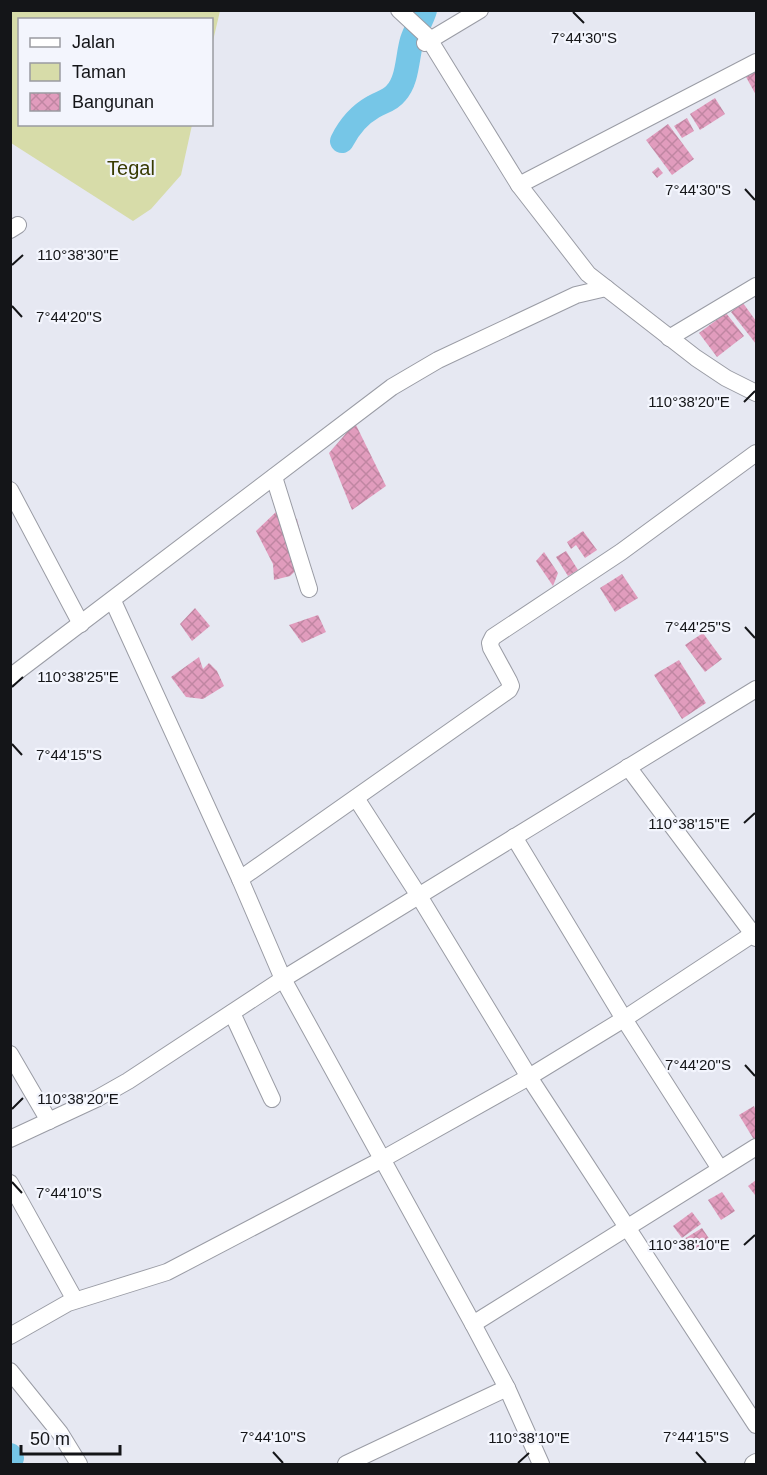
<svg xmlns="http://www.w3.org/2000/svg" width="767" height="1475" viewBox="0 0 767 1475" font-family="Helvetica,sans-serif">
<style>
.green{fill:#d7dca9}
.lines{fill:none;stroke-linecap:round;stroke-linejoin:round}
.river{stroke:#76c6e7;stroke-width:24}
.building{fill:url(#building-cross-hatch)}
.minor-casing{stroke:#9a9ca5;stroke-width:18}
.minor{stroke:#fff;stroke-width:16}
.ticks{fill:none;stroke:#141518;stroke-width:2}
.labels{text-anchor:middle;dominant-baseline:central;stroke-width:4.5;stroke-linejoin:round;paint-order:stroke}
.park-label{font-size:20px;fill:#393c03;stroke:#f3f5fd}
.ticks-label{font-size:15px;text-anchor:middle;fill:#141518;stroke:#f3f5fd;stroke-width:4.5;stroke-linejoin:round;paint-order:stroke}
</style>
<defs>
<pattern id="building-cross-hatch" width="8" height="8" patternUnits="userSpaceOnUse" patternTransform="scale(1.5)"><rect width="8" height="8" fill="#e19cbd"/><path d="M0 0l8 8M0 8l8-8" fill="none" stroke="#c086a2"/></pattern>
</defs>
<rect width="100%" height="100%" fill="#e6e8f2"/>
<!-- green -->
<path class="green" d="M10,11H220L212,45V20H20V124L192,125L181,175L151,209L133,221L11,143Z"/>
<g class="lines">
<!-- river -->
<g class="river">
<path d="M342,141C349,127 359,115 373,107C381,102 390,101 396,93C408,80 407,57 412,40C415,30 422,21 425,10"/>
<path d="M10,1455L12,1458L10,1459"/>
</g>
</g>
<!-- building -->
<g class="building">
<path d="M756,71V95L746,77Z"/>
<path d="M715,98L725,114L700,130L690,114Z"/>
<path d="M687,118L694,131L682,138L674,126Z"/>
<path d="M668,124L694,159L672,175L646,140Z"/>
<path d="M658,167L663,173L657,178L652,172Z"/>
<path d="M743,303L756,321V344L731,312Z"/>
<path d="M726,313L744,336L717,357L699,333Z"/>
<path d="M355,423L386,486L352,510L329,453Z"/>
<path d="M277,511L297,519L307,560L290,576L274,580L273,564L256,531Z"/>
<path d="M583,531L597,550L585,558L576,545L571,549L567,542Z"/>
<path d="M566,551L578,570L568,576L556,557Z"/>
<path d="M544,552L558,573L553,586L536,561Z"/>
<path d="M622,574L638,598L615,612L600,588Z"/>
<path d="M195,608L210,626L192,641L180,624Z"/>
<path d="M318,615L326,632L302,643L289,625Z"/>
<path d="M703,633L722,659L705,672L685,645Z"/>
<path d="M199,657L203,669L209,663L217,671L224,686L203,699L186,697L171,677Z"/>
<path d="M679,660L706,703L682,719L654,675Z"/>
<path d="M754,1106L756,1111V1143L739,1115Z"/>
<path d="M756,1180V1194L755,1195L748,1186Z"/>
<path d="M722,1192L735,1211L721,1220L708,1200Z"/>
<path d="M692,1212L701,1224L682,1238L673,1226Z"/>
<path d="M702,1228L710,1240L692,1251L684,1239Z"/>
</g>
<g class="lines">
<!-- minor casing -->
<g class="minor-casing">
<g id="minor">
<path d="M399,10L427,36L519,185L588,274L696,358L726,378L756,393"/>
<path d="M425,43L480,10"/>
<path d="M519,185L756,62"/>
<path d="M10,230L18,225"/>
<path d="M669,338L756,286"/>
<path d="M274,477L309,589"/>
<path d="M10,490L81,624"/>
<path d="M113,601L240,879L283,979L473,1324L507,1388L541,1464"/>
<path d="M10,677L392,387L438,360L576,295L606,288"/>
<path d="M628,767L756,938"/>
<path d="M356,798L419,896L529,1077L756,1425"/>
<path d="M514,837L624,1019L720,1169"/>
<path d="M240,879L509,690L511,686L509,681L491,648L490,643L493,637L621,552L756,453"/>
<path d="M232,1013L272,1099"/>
<path d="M10,1054L49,1121"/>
<path d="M10,1139L98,1098L128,1081L283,979L756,689"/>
<path d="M10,1183L75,1300"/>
<path d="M473,1324L756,1147"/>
<path d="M10,1336L68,1303L167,1272L381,1160L529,1077L624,1019L756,932"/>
<path d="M10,1371L60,1433L79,1464"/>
<path d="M346,1464L507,1388"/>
<path d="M753,1464L756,1462"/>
</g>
</g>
<!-- minor -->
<use href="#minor" class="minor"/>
</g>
<!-- ticks -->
<path class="ticks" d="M573,12L584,23M745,189L755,200M12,265L23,255M12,306L22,317M744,402L755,391M745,627L755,638M12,687L23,677M12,744L22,755M744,823L755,813M745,1065L755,1076M12,1109L23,1098M12,1182L22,1193M744,1245L755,1235M273,1452L283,1463M696,1452L706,1463M518,1463L529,1453"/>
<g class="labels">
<!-- park labels -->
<g class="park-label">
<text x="131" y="168">Tegal</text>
</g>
</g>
<g class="ticks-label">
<text x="584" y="43">7°44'30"S</text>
<text x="698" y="195">7°44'30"S</text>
<text x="78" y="260">110°38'30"E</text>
<text x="69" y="322">7°44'20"S</text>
<text x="689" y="407">110°38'20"E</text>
<text x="698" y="632">7°44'25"S</text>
<text x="78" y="682">110°38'25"E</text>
<text x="69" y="760">7°44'15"S</text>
<text x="689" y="829">110°38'15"E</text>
<text x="698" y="1070">7°44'20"S</text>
<text x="78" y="1104">110°38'20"E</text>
<text x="69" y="1198">7°44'10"S</text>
<text x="689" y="1250">110°38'10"E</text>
<text x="273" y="1442">7°44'10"S</text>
<text x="696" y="1442">7°44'15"S</text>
<text x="529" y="1443">110°38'10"E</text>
</g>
<!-- border -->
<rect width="767" height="1475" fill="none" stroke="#141518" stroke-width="24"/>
<!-- legend -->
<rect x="18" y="18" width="195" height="108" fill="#f3f5fd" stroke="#9a9ba1" stroke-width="1.5"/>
<rect x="30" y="38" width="30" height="9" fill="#ffffff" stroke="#9a9ba1" stroke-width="1.5"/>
<text x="72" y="48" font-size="18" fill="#141518">Jalan</text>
<rect x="30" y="63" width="30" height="18" fill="#d7dca9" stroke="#9a9ba1" stroke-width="1.5"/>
<text x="72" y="78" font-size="18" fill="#141518">Taman</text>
<rect x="30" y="93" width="30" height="18" fill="url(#building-cross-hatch)" stroke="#9a9ba1" stroke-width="1.5"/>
<text x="72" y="108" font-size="18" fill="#141518">Bangunan</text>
<!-- scale -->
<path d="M21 1445v9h99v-9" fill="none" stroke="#141518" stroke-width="3"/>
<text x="30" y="1445" font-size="18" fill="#141518" stroke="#f3f5fd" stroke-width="4.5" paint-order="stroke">50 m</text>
</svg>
